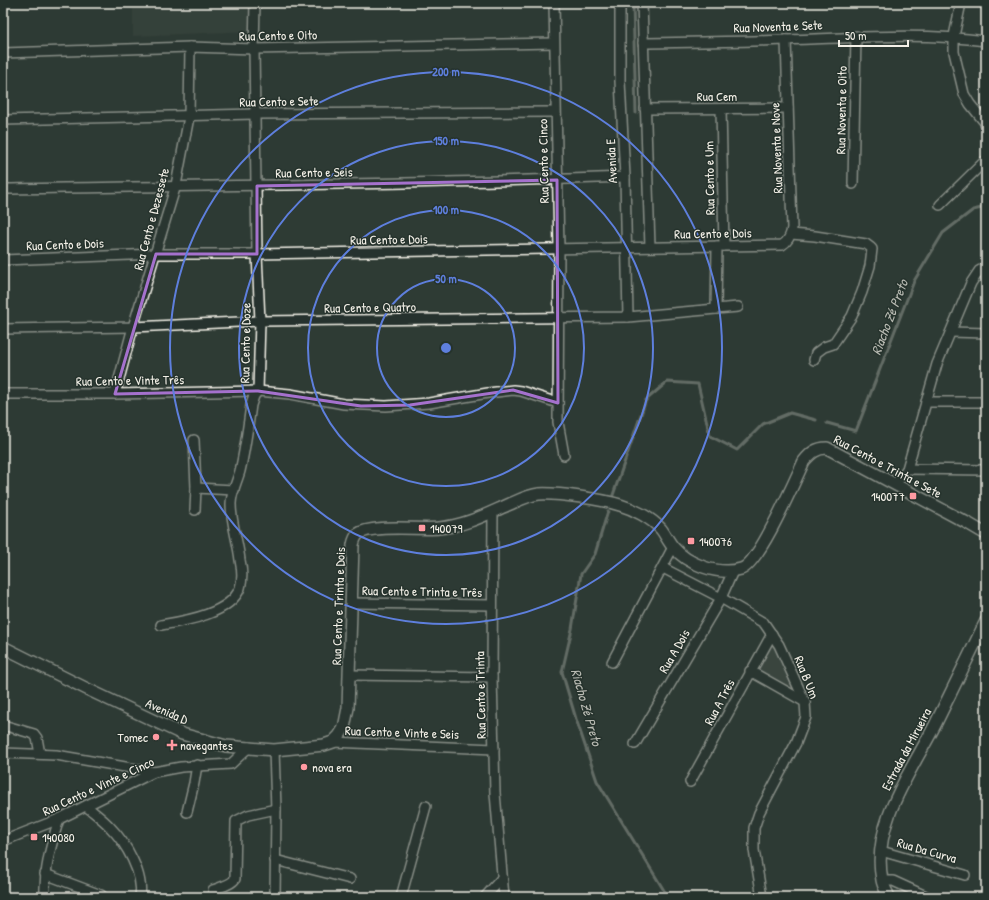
<svg xmlns="http://www.w3.org/2000/svg" width="989" height="900" viewBox="0 0 989 900" font-family="'Patrick Hand',sans-serif">
<style>
.built{fill:#3c4841}
.green{fill:#48524c;stroke:#9ea29a}
.lines{fill:none;stroke-linecap:round;stroke-linejoin:round}
.stream{stroke:#a4a8a0;stroke-width:3}
.minor-casing{stroke:#f4f1e8;stroke-width:12}
.major-casing{stroke:#f4f1e8;stroke-width:14}
.minor{stroke:#26332d;stroke-width:9}
.major{stroke:#26332d;stroke-width:11}
.marked{fill:none;stroke:#a571cd;stroke-width:3;stroke-linejoin:round}
.ring{fill:none;stroke:#5e7fdd;stroke-width:2}
.poi-dot{fill:#ff9aa2;stroke:#26332d;stroke-width:1.5}
.labels{text-anchor:middle;dominant-baseline:central;stroke-width:3;stroke-linejoin:round;paint-order:stroke}
.street-label{font-size:13px;fill:#f4f1e8;stroke:#26332d}
.poi-label{font-size:13px;fill:#f4f1e8;stroke:#26332d;text-anchor:start}
.water-label{font-size:14px;font-style:italic;fill:#b8bab2;stroke:#26332d}
.centre{fill:#5e7fdd;stroke:#26332d;stroke-width:2}
.ring-label{font-size:12px;text-anchor:middle;font-weight:bold;fill:#5e7fdd;stroke:#26332d;stroke-width:3;stroke-linejoin:round;paint-order:stroke}
</style>
<rect width="100%" height="100%" fill="#2e3b34"/>
<filter id="ink" filterUnits="userSpaceOnUse"><feTurbulence type="fractalNoise" baseFrequency=".025" numOctaves="2"/><feDisplacementMap in="SourceGraphic" scale="8" xChannelSelector="R" yChannelSelector="G"/><feConvolveMatrix kernelMatrix="1 2 1 2 8 2 1 2 1" color-interpolation-filters="sRGB"/></filter>
<g filter="url(#ink)">
<!-- built -->
<path class="built" d="M133,3H251L252,31L133,36Z"/>
<!-- green -->
<path class="green" d="M774,642L797,695L755,671Z"/>
<g class="lines">
<!-- stream -->
<g class="stream">
<path d="M633,3L636,113"/>
<path d="M827,423L856,431L914,281L943,233L973,210L986,207"/>
<path d="M613,495L646,400L667,382L698,384L710,436L737,450L763,424L790,413L816,420"/>
<path d="M608,511L595,554L581,574L572,629L562,672L576,719L597,781L668,897"/>
</g>
<!-- minor casing -->
<g class="minor-casing">
<g id="minor">
<path d="M554,3L559,249L558,422L564,455"/>
<path d="M620,3V81L625,177L628,317"/>
<path d="M642,3L650,247"/>
<path d="M961,3L954,36V52L964,94L970,104L986,124"/>
<path d="M643,43C690,42 738,42 786,40C853,38 919,32 986,41"/>
<path d="M3,53L190,47L254,49L554,43"/>
<path d="M645,109L788,108"/>
<path d="M721,109L724,246"/>
<path d="M3,120L255,114L555,112"/>
<path d="M853,184L856,36"/>
<path d="M3,189C210,185 418,185 625,177"/>
<path d="M940,205L986,160"/>
<path d="M791,234L815,236L866,244L870,247L872,249L870,266L862,292L852,316L833,344L824,347L816,353L814,360"/>
<path d="M3,260L156,254H257L782,245C789,241 791,235 792,228L786,40"/>
<path d="M716,309L717,246"/>
<path d="M3,329L133,327L260,321L628,317L738,307"/>
<path d="M951,332L986,333"/>
<path d="M3,394H115L258,391L290,394L344,404L386,406L429,403L488,393L513,390L521,391L558,403"/>
<path d="M115,394L133,327L176,185L189,117L190,47"/>
<path d="M926,402H986"/>
<path d="M194,440L196,488L195,510"/>
<path d="M907,469L986,470"/>
<path d="M895,484L907,469L937,364L971,283L979,271L986,267"/>
<path d="M196,488L234,490"/>
<path d="M493,511L492,677L495,793L504,897"/>
<path d="M663,568L721,598L764,623L779,645L805,702L806,717L796,743L759,813L754,828V850L762,897"/>
<path d="M352,603L492,605"/>
<path d="M161,625C185,621 230,614 240,588C243,579 242,569 240,560C238,541 231,523 231,504C231,493 237,482 240,471C245,450 248,427 251,405L254,396L258,391L260,321L257,254L254,49L255,3"/>
<path d="M612,662L673,547"/>
<path d="M750,671L805,702"/>
<path d="M350,675L492,677"/>
<path d="M3,725L34,734L37,738L40,754"/>
<path d="M333,742L494,749"/>
<path d="M635,744L721,598L733,571"/>
<path d="M274,750L276,809L275,897"/>
<path d="M3,753L56,755L154,772"/>
<path d="M690,782L772,634"/>
<path d="M86,806C94,813 103,819 110,827C126,843 144,874 140,897"/>
<path d="M187,812L194,783L197,765"/>
<path d="M3,841L59,819L154,772L181,767L231,764L249,747"/>
<path d="M881,851L965,875"/>
<path d="M275,860L350,879"/>
<path d="M45,874L101,895L103,897"/>
<path d="M882,881H893L928,897"/>
<path d="M213,890C220,887 231,885 235,879L236,821L248,815L276,809"/>
<path d="M45,897C44,870 51,845 59,819"/>
<path d="M401,897L426,806"/>
<path d="M485,897L502,878"/>
</g>
</g>
<!-- major casing -->
<g class="major-casing">
<g id="major">
<path d="M3,647L89,690L182,734L226,746L274,750L324,745L333,742L339,736L344,728L348,708L353,545C354,540 355,537 358,534C371,524 421,530 439,528C465,526 487,514 510,504C519,500 529,495 539,494C558,493 601,499 620,505C634,509 651,518 661,529C665,534 668,541 673,547C687,564 718,576 741,569C759,564 795,480 804,461C811,453 816,448 827,448L969,524L986,534"/>
<path d="M889,897C887,892 883,886 882,880C871,825 911,772 935,725C952,691 969,656 986,621"/>
</g>
</g>
<!-- minor -->
<use href="#minor" class="minor"/>
<!-- major -->
<use href="#major" class="major"/>
</g>
</g>
<!-- marked area -->
<path d="M0 0H989V900H0ZM557,180L558,403L513,390L410,405L361,406L258,391L115,394L156,254H257V186Z" fill="#2e3b34" fill-opacity=".55" fill-rule="evenodd"/>
<path class="marked" d="M557,180L558,403L513,390L410,405L361,406L258,391L115,394L156,254H257V186Z"/>
<!-- distance rings -->
<g class="ring">
<circle cx="446" cy="348" r="69"/>
<circle cx="446" cy="348" r="138"/>
<circle cx="446" cy="348" r="207"/>
<circle cx="446" cy="348" r="276"/>
</g>
<!-- markers -->
<g class="poi-dot">
<rect x="909" y="492" width="8" height="8" rx="2"/>
<rect x="418" y="524" width="8" height="8" rx="2"/>
<rect x="687" y="537" width="8" height="8" rx="2"/>
<circle cx="156" cy="737" r="4"/>
<path d="M170 739h4v4h4v4h-4v4h-4v-4h-4v-4h4z"/>
<circle cx="304" cy="767" r="4"/>
<rect x="30" y="833" width="8" height="8" rx="2"/>
</g>
<g class="labels">
<!-- street labels -->
<g class="street-label">
<text transform="translate(778 26) rotate(-2)">Rua Noventa e Sete</text>
<text transform="translate(278 35) rotate(-1)">Rua Cento e Oito</text>
<text x="717" y="96">Rua Cem</text>
<text transform="translate(279 101) rotate(-1)">Rua Cento e Sete</text>
<text transform="translate(841 110) rotate(-89)">Rua Noventa e Oito</text>
<text transform="translate(776 148) rotate(-92)">Rua Noventa e Nove</text>
<text transform="translate(543 161) rotate(-91)">Rua Cento e Cinco</text>
<text transform="translate(611 161) rotate(-93)">Avenida E</text>
<text transform="translate(314 172) rotate(-1)">Rua Cento e Seis</text>
<text transform="translate(709 178) rotate(-91)">Rua Cento e Um</text>
<text transform="translate(151 219) rotate(-75)">Rua Cento e Dezessete</text>
<text transform="translate(713 233) rotate(-1)">Rua Cento e Dois</text>
<text transform="translate(389 239) rotate(-1)">Rua Cento e Dois</text>
<text transform="translate(65 244) rotate(-2)">Rua Cento e Dois</text>
<text transform="translate(370 307) rotate(-1)">Rua Cento e Quatro</text>
<text transform="translate(245 343) rotate(-89)">Rua Cento e Doze</text>
<text transform="translate(130 380) rotate(-1)">Rua Cento e Vinte Três</text>
<text transform="translate(888 466) rotate(28)">Rua Cento e Trinta e Sete</text>
<text transform="translate(422 591) rotate(1)">Rua Cento e Trinta e Três</text>
<text transform="translate(338 606) rotate(-88)">Rua Cento e Trinta e Dois</text>
<text transform="translate(674 651) rotate(-60)">Rua A Dois</text>
<text transform="translate(807 677) rotate(68)">Rua B Um</text>
<text transform="translate(480 695) rotate(-91)">Rua Cento e Trinta</text>
<text transform="translate(719 702) rotate(-62)">Rua A Três</text>
<text transform="translate(167 711) rotate(24)">Avenida D</text>
<text transform="translate(402 732) rotate(2)">Rua Cento e Vinte e Seis</text>
<text transform="translate(906 749) rotate(-62)">Estrada da Mirueira</text>
<text transform="translate(98 786) rotate(-25)">Rua Cento e Vinte e Cinco</text>
<text transform="translate(927 850) rotate(16)">Rua Da Curva</text>
</g>
<!-- poi labels -->
<g class="poi-label">
<text x="905" y="496" text-anchor="end">140077</text>
<text x="430" y="528">140079</text>
<text x="699" y="541">140076</text>
<text x="148" y="737" text-anchor="end">Tomec</text>
<text x="180" y="745">navegantes</text>
<text x="312" y="767">nova era</text>
<text x="42" y="837">140080</text>
</g>
<!-- water labels -->
<g class="water-label">
<text transform="translate(889 317) rotate(-69)">Riacho Zé Preto</text>
<text transform="translate(587 707) rotate(74)">Riacho Zé Preto</text>
</g>
</g>
<circle cx="446" cy="348" r="6" class="centre"/>
<g class="ring-label">
<text x="446" y="76">200 m</text>
<text x="446" y="145">150 m</text>
<text x="446" y="214">100 m</text>
<text x="446" y="283">50 m</text>
</g>
<!-- margin -->
<rect width="989" height="900" fill="none" stroke="#26332d" stroke-width="16"/>
<rect x="8" y="8" width="973" height="884" fill="none" stroke="#f4f1e8" stroke-width="1.5" filter="url(#ink)"/>
<!-- scale -->
<path d="M839 40v6h69v-6" fill="none" stroke="#f4f1e8" stroke-width="2"/>
<text x="845" y="40" font-size="12" fill="#f4f1e8" stroke="#26332d" stroke-width="3" paint-order="stroke">50 m</text>
</svg>
